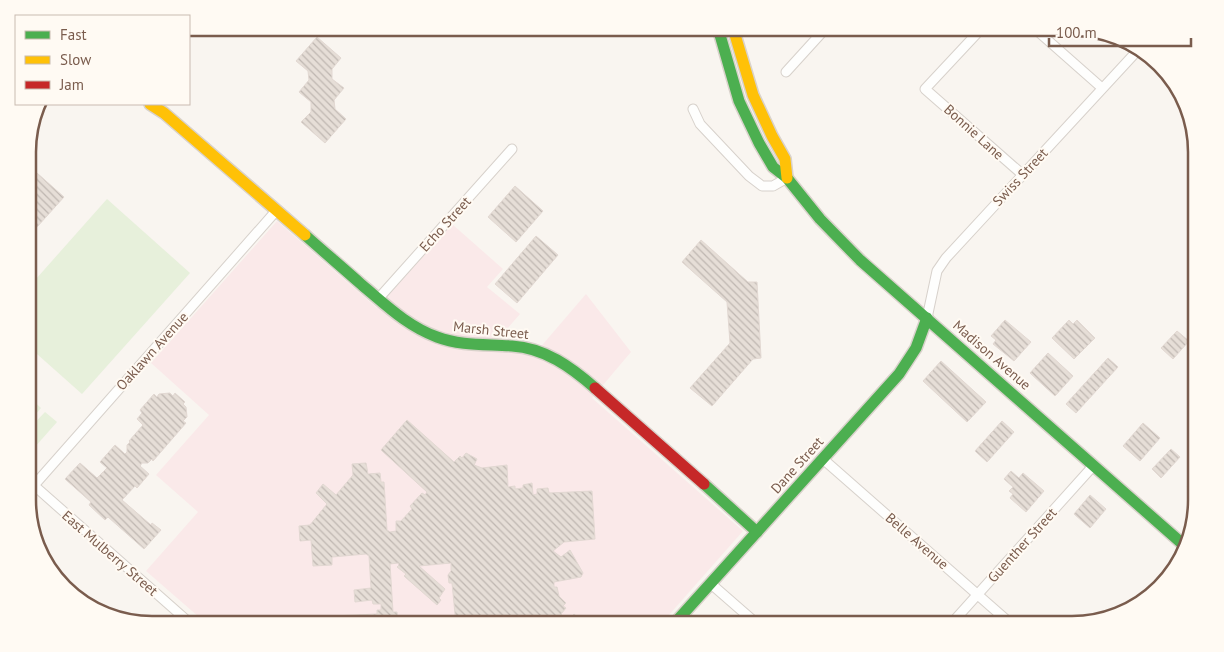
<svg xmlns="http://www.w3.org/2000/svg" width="1224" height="652" viewBox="0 0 1224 652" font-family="'PT Sans',sans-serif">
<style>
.medical{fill:#fae9e9}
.pitch{fill:#e7f0db}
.building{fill:url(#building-back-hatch);stroke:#e2d8d2}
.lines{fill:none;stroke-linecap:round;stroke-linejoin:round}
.street-casing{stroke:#d7d1cb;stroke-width:11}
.fast-casing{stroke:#d9d2cb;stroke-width:14}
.slow-casing{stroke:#d9d2cb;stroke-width:14}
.jam-casing{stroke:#d9d2cb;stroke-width:14}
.street{stroke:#fefefd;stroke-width:9}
.fast{stroke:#4caf50;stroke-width:11}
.slow{stroke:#ffc107;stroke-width:11}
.jam{stroke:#c62828;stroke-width:11}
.labels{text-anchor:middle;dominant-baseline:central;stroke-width:4;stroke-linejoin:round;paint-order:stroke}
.street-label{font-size:14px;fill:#7a5c4d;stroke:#fffaf3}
.rim{fill:none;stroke:#7a5c4d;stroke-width:2.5}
</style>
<defs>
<pattern id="building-back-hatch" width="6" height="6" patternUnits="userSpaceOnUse" patternTransform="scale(1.25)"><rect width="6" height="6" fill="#e6ded7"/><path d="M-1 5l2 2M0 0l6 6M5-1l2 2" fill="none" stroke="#bfb7b1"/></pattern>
</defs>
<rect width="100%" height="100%" fill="#f9f5f0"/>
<!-- medical -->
<path class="medical" d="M277,221L377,308L452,224L503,269L487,287L520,314L494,344L538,350L586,294L631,352L592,398L743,531L661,624H207L146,571L198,512L156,475L209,415L151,363Z"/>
<!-- pitch -->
<g class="pitch">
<path d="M107,199L190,273L82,394L28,346V288Z"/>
<path d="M29,397L41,408L28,423V398Z"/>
<path d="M45,412L57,422L34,448L28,443V430Z"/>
</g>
<!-- building -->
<g class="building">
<path d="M317,37L341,58L332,69V79L344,88L334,100L335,109L346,119L325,143L301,122L311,112V102L299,92L309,80L308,71L296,61Z"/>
<path d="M28,165L64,197L28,237Z"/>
<path d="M515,186L543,211L516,242L488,217Z"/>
<path d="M536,236L558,255L517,303L495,284Z"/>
<path d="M701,240L748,282H757L761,358L753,359L712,406L690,388L730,343L727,302L682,262Z"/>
<path d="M1005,320L1031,342L1014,361L993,344L996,340L991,336Z"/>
<path d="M1069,320L1073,324L1077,320L1095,338L1074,359L1052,338Z"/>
<path d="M1177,331L1189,341L1173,359L1161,348Z"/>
<path d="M1048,353L1073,376L1055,396L1030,373Z"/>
<path d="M1108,358L1118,367L1076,413L1066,404Z"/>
<path d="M941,361L986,402L967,422L923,381Z"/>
<path d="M170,393L173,396L175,393L185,402L183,404L186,407L187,417L183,421L186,423L153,461L152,459L148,463H142L140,466L149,474L137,488L135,486L122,500L151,525L152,523L161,530L144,549L108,517L105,520L89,505L91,502L65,479L80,463L97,478L107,468L100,462L115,445L125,454L127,452V445L130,442L129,441L143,425L137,419L142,413L140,410L154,394L157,397L159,394Z"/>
<path d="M407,420L454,462L460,456L462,458L466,453L477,459L474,465L482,468L507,465L508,487L515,486V489L523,488V485L532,483L533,495L537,494V489L548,488L549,493L592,491L595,539L564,542L553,551L561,557L570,550L583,573L581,577L554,582V587H557L559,596L566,603L563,606L566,608L561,614L568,621L574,614L585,624H456L452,583H449L448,575L451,571V563L419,566L445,589L439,598L441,600L437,605L404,576L406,574L397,567L399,565L398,563L390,564L393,612H397L398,624H332V616L377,614V610H381V604H373L372,600L355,602L354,590L371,588L369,556L366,554L332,557V565L313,566L311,540L300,541L299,526L310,525L327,504L316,493L323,484L336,495L353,475L352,464L366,463L368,474L380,473L381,482H384L387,530L390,532L396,531V521H401L412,509L410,506L422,493L425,495L427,492L381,450Z"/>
<path d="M1002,421L1014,432L987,462L975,451Z"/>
<path d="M1143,423L1160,438L1140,461L1123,446Z"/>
<path d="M1171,449L1180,457L1161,478L1152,469Z"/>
<path d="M1011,471L1019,478L1023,473L1044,491L1026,512L1010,498L1013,494L1009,491L1013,487L1004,479Z"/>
<path d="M1196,476V495L1187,487Z"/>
<path d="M1090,495L1106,509L1090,528L1074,514Z"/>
</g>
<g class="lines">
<!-- street casing -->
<g class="street-casing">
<g id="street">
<path d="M982,28L925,89L1023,175"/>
<path d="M1034,28L1102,88"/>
<path d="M786,72L826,28"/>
<path d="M693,109L700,124L749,176L762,186H773L787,178"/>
<path d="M378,299L512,149"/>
<path d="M927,318L937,271L946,258L1138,50"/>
<path d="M823,459L1011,624"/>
<path d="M29,481L191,624"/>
<path d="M29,491L276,211"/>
<path d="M710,583L757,624"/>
<path d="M951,624L1094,465"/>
</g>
</g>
<!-- fast casing -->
<g class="fast-casing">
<g id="fast">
<path d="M718,28L739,101L759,143L773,167L787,178L820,219L860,260L1186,547"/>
<path d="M305,235C324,252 343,268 362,285C386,305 407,326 437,337C461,346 486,344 512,346C545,348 571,367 595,388"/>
<path d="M704,484L757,532"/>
<path d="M674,624L899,374L916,348L927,318"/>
</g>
</g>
<!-- slow casing -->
<g class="slow-casing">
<g id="slow">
<path d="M733,28L753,95L772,136L785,159L787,178"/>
<path d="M150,104L164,113L305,235"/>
</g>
</g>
<!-- jam casing -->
<g class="jam-casing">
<path id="jam" d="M595,388L704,484"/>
</g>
<!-- street -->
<use href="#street" class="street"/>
<!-- fast -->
<use href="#fast" class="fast"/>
<!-- slow -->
<use href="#slow" class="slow"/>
<!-- jam -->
<use href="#jam" class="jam"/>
</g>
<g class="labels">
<!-- street labels -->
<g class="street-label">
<text transform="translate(974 132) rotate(42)">Bonnie Lane</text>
<text transform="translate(1020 177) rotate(-47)">Swiss Street</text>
<text transform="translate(445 224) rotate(-48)">Echo Street</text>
<text transform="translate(491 330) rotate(6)">Marsh Street</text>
<text transform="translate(152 351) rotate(-48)">Oaklawn Avenue</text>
<text transform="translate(992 355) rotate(41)">Madison Avenue</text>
<text transform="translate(797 465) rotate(-48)">Dane Street</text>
<text transform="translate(917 541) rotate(41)">Belle Avenue</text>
<text transform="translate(1022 545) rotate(-48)">Guenther Street</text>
<text transform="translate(110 553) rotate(41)">East Mulberry Street</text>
</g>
</g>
<!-- crop -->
<path d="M0 0H1224V652H0ZM152 36H1072A116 116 0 0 1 1188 152V500A116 116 0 0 1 1072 616H152A116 116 0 0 1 36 500V152A116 116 0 0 1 152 36Z" fill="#fffaf3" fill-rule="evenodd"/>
<path class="rim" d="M152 36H1072A116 116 0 0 1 1188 152V500A116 116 0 0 1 1072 616H152A116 116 0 0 1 36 500V152A116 116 0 0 1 152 36Z"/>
<!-- legend -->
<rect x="15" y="15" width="175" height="90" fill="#fffaf3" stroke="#cabbb1"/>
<rect x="25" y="31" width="25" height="8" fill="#4caf50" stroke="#cabbb1"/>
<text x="60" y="40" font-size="15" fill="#7a5c4d">Fast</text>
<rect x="25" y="56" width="25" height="8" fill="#ffc107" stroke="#cabbb1"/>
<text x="60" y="65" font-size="15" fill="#7a5c4d">Slow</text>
<rect x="25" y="81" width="25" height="8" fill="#c62828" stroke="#cabbb1"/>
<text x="60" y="90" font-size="15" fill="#7a5c4d">Jam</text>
<!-- scale -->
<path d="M1049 38v8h142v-8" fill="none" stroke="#7a5c4d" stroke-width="2.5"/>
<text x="1056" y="38" font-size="15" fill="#7a5c4d" stroke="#fffaf3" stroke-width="4" paint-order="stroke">100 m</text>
</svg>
